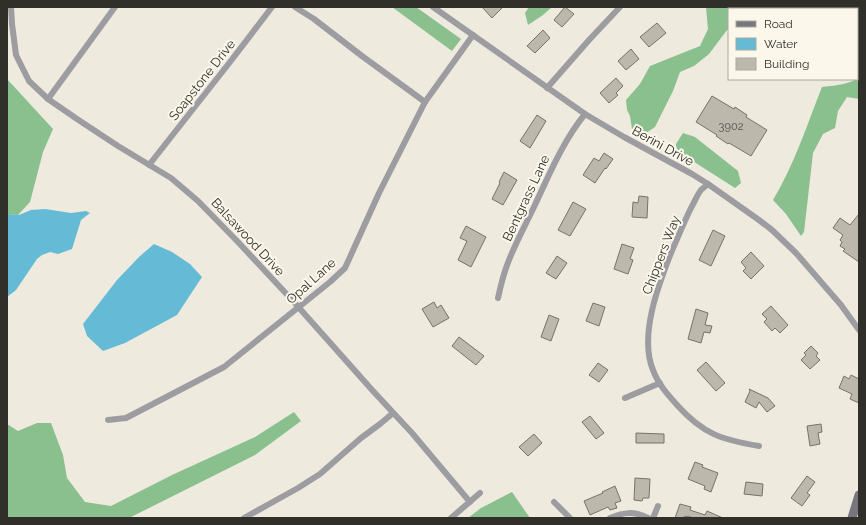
<svg xmlns="http://www.w3.org/2000/svg" width="866" height="525" viewBox="0 0 866 525" font-family="Raleway,sans-serif">
<style>
.forest{fill:#8ac08e}
.water{fill:#65bbd5}
.building{fill:#bcb8ac;stroke:#767368}
.lines{fill:none;stroke-linecap:round;stroke-linejoin:round}
.street{stroke:#9d9ca1;stroke-width:6}
.secondary{stroke:#78767e;stroke-width:9}
.labels{text-anchor:middle;dominant-baseline:central;stroke-width:4;stroke-linejoin:round;paint-order:stroke}
.number-label{font-size:11px;fill:#53514a}
.street-label{font-size:13px;fill:#302f2a;stroke:#fbf8eb}
</style>
<rect width="100%" height="100%" fill="#eeeade"/>
<!-- forest -->
<g class="forest">
<path d="M392,7H416L461,39L452,51Z"/>
<path d="M529,7H552L543,15L528,25L525,13Z"/>
<path d="M706,7H757V9H729V30H727L709,54L694,66L680,72L673,91L655,127L646,133L632,129L630,116L627,110L626,100L640,84L650,66L700,46L708,29Z"/>
<path d="M859,77V99L847,97L838,111L835,128L823,134L813,153L804,232L801,236L786,214L773,200C794,165 807,125 822,87C832,86 852,84 859,77Z"/>
<path d="M7,79L53,129L43,152L30,202L18,215L8,214Z"/>
<path d="M683,133L695,137L738,171L741,183L735,188L677,151L676,144Z"/>
<path d="M294,412L301,421L255,455L129,518H7V424L18,431L37,423H51L63,455L67,478L85,502L111,506L172,475L255,437Z"/>
<path d="M512,492L530,518H468L481,508Z"/>
</g>
<!-- water -->
<g class="water">
<path d="M792,7H859V31L857,34V9H792Z"/>
<path d="M7,198L8,214L19,215L31,210L45,209L71,213L86,211L90,213L81,220L72,249L58,254L50,252L42,255L37,259L16,290L7,297Z"/>
<path d="M154,244L172,252L190,264L202,277L177,315L125,343L103,351L87,336L83,324L117,280L139,257Z"/>
</g>
<!-- building -->
<g class="building">
<path d="M482,7H503L492,18Z"/>
<path d="M565,7L574,14L562,27L554,20Z"/>
<path d="M657,23L666,33L649,47L640,37Z"/>
<path d="M543,30L550,38L535,53L527,46Z"/>
<path d="M631,49L639,59L626,70L618,61Z"/>
<path d="M616,78L623,86L616,93L618,95L609,103L600,93Z"/>
<path d="M712,96L734,109L735,107L747,115L746,117L767,130L751,156L729,143L728,144L716,136L717,135L696,122Z"/>
<path d="M537,115L546,121L530,148L520,141Z"/>
<path d="M604,153L613,159L606,169L605,168L595,183L583,175L594,158L599,161Z"/>
<path d="M504,172L517,180L503,205L492,199L500,183L499,182Z"/>
<path d="M639,196L648,197L647,218L632,217L633,202L638,203Z"/>
<path d="M573,202L586,209L570,236L558,230Z"/>
<path d="M859,214V262L843,251L845,249L840,246L842,242L840,240L843,235L833,228L840,218L850,225Z"/>
<path d="M466,226L486,237L471,267L458,260L467,241L460,238Z"/>
<path d="M713,230L725,236L711,266L699,260Z"/>
<path d="M622,244L634,248L630,259L633,260L628,274L614,269Z"/>
<path d="M751,252L764,266L751,279L743,271L746,268L741,262Z"/>
<path d="M557,256L567,263L556,279L546,273Z"/>
<path d="M434,302L437,308L441,305L449,318L433,327L422,309Z"/>
<path d="M593,303L605,307L599,326L586,321Z"/>
<path d="M771,306L788,325L780,333L775,328L772,331L764,322L767,319L762,314Z"/>
<path d="M696,309L708,313L705,325L712,326L710,333L704,332L701,343L688,339Z"/>
<path d="M549,315L559,319L551,341L541,337Z"/>
<path d="M459,337L484,356L476,365L452,346Z"/>
<path d="M811,346L818,353L816,356L820,360L810,369L801,360L806,355L804,353Z"/>
<path d="M706,362L725,383L716,391L697,370Z"/>
<path d="M598,363L608,370L599,382L589,375Z"/>
<path d="M851,375L859,379V378V403L850,399L852,394L839,388L844,376L849,379Z"/>
<path d="M749,389L768,398L775,406L767,412L759,402L756,408L745,402L750,391Z"/>
<path d="M590,416L604,433L596,439L582,422Z"/>
<path d="M821,424L822,432L818,433L820,444L810,446L807,426Z"/>
<path d="M636,433L664,434V443H636Z"/>
<path d="M534,434L542,443L528,456L519,447Z"/>
<path d="M695,462L703,465L702,467L718,473L711,492L704,489L705,486L688,479Z"/>
<path d="M807,476L815,482L807,493L810,495L802,506L791,498Z"/>
<path d="M635,478L650,479L649,498H643L642,501L634,500Z"/>
<path d="M746,482L763,484L762,496L744,494Z"/>
<path d="M615,486L621,501L615,503L617,508L610,510L608,507L590,515L584,501L603,493L602,492Z"/>
<path d="M680,504L691,507L690,510L705,515L707,511L723,518H693L688,516L687,517L685,516L684,518H675Z"/>
</g>
<g class="lines">
<!-- street -->
<g class="street">
<path d="M11,7L12,24L16,55L29,81L48,99L77,119L118,146L171,178L198,201L238,242L293,301L373,391L412,433L470,502"/>
<path d="M295,7L314,19L362,56L425,102"/>
<path d="M433,7L585,114L624,137L692,174L708,184L759,220L772,230L796,253L841,305L859,330"/>
<path d="M547,88L589,40L620,7"/>
<path d="M48,99L115,7"/>
<path d="M149,165L230,62L272,7"/>
<path d="M708,184C706,186 703,188 701,190C697,195 695,201 692,206C684,222 678,237 671,253C658,286 639,336 653,370C658,384 668,395 677,405C703,434 722,440 759,446"/>
<path d="M498,298C500,289 502,280 505,271C512,249 524,228 534,207C549,175 563,141 585,114"/>
<path d="M625,398L660,383"/>
<path d="M108,420L126,418L224,367L330,282L345,268L379,193L425,102L473,35"/>
<path d="M554,502L570,518"/>
<path d="M244,518L298,488L320,474L361,438L380,424L393,413"/>
<path d="M451,518L480,493"/>
<path d="M610,518C624,512 634,511 648,518"/>
<path d="M653,518L658,506"/>
</g>
<!-- secondary -->
<path class="secondary" d="M852,518L859,495"/>
</g>
<g class="labels">
<!-- number labels -->
<g class="number-label">
<text x="731" y="126">3902</text>
</g>
<!-- street labels -->
<g class="street-label">
<text transform="translate(202 80) rotate(-52)">Soapstone Drive</text>
<text transform="translate(663 146) rotate(29)">Berini Drive</text>
<text transform="translate(526 198) rotate(-65)">Bentgrass Lane</text>
<text transform="translate(248 237) rotate(47)">Balsawood Drive</text>
<text transform="translate(661 255) rotate(-69)">Chippers Way</text>
<text transform="translate(311 281) rotate(-42)">Opal Lane</text>
</g>
</g>
<!-- border -->
<rect width="866" height="525" fill="none" stroke="#302f2a" stroke-width="16"/>
<!-- legend -->
<rect x="728" y="8" width="130" height="72" fill="#fbf8eb" stroke="#aaa89e"/>
<rect x="736" y="21" width="20" height="6" fill="#78767e" stroke="#aaa89e"/>
<text x="764" y="28" font-size="12" fill="#302f2a">Road</text>
<rect x="736" y="38" width="20" height="12" fill="#65bbd5" stroke="#aaa89e"/>
<text x="764" y="48" font-size="12" fill="#302f2a">Water</text>
<rect x="736" y="58" width="20" height="12" fill="#bcb8ac" stroke="#aaa89e"/>
<text x="764" y="68" font-size="12" fill="#302f2a">Building</text>
</svg>
